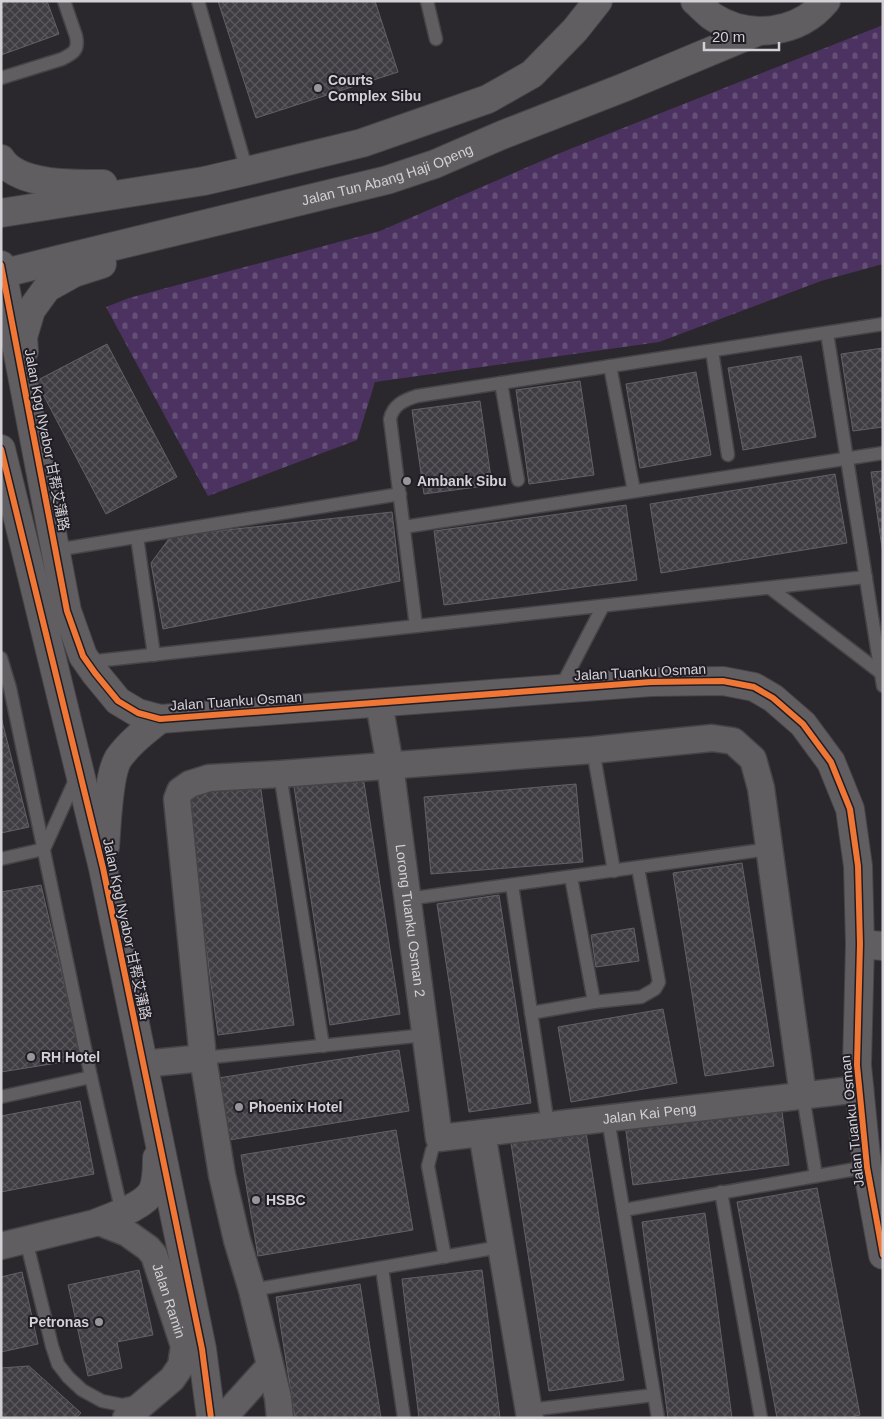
<svg xmlns="http://www.w3.org/2000/svg" width="884" height="1419" viewBox="0 0 884 1419" font-family="Arial,'Noto Sans SC',sans-serif">
<style>
.cemetery{fill:url(#cemetery-stones)}
.building{fill:url(#building-cross-hatch);stroke:#636165}
.lines{fill:none;stroke-linecap:round;stroke-linejoin:round}
.lane-casing{stroke:#464447;stroke-width:15}
.street-casing{stroke:#464447;stroke-width:29}
.secondary-casing{stroke:#464447;stroke-width:30}
.lane{stroke:#615e62;stroke-width:12}
.street{stroke:#615e62;stroke-width:26}
.secondary{stroke:#615e62;stroke-width:28}
.cycleway-casing{stroke:#211d25;stroke-width:9}
.cycleway{stroke:#f07635;stroke-width:6}
.poi-dot{fill:#98959b;stroke:#211d25;stroke-width:2}
.labels{text-anchor:middle;dominant-baseline:central;stroke-width:4;stroke-linejoin:round;paint-order:stroke}
.poi-label{font-size:14px;font-weight:bold;fill:#d3d0d6;stroke:#211d25;text-anchor:start}
.street-label{font-size:14px;fill:#d3d0d6;stroke:#211d25}
</style>
<defs>
<pattern id="cemetery-stones" width="16" height="16" patternUnits="userSpaceOnUse" patternTransform="scale(1.25)"><rect width="16" height="16" fill="#4b3260"/><path d="M2 7V4a2 2 0 0 1 4 0v3zM10 15v-3a2 2 0 0 1 4 0v3z" fill="#644f76"/></pattern>
<pattern id="building-cross-hatch" width="8" height="8" patternUnits="userSpaceOnUse" patternTransform="scale(1.25)"><rect width="8" height="8" fill="#3f3d41"/><path d="M0 0l8 8M0 8l8-8" fill="none" stroke="#5a585c"/></pattern>
</defs>
<rect width="100%" height="100%" fill="#2b282d"/>
<!-- cemetery -->
<path class="cemetery" d="M883,25V264L821,281L659,342L375,382L357,440L208,496L106,307L129,298L380,231L560,153Z"/>
<!-- building -->
<g class="building">
<path d="M1,1H47L59,34L1,55Z"/>
<path d="M218,1H375L398,72L256,118Z"/>
<path d="M107,344L177,477L106,514L36,381Z"/>
<path d="M883,348V427L853,431L841,354Z"/>
<path d="M801,356L816,437L743,450L728,368Z"/>
<path d="M696,372L711,455L640,468L626,384Z"/>
<path d="M580,381L594,475L529,484L516,390Z"/>
<path d="M480,401L492,485L424,494L412,410Z"/>
<path d="M883,471V554L871,472Z"/>
<path d="M835,474L847,543L661,573L650,504Z"/>
<path d="M626,505L637,580L444,605L434,531Z"/>
<path d="M392,512L400,581L163,629L151,563L171,536Z"/>
<path d="M1,717L29,827L1,833Z"/>
<path d="M362,770L400,1014L330,1025L293,780Z"/>
<path d="M260,783L294,1025L218,1035L185,793Z"/>
<path d="M576,784L583,862L431,874L424,797Z"/>
<path d="M742,863L774,1066L705,1076L673,873Z"/>
<path d="M41,885L82,1059L1,1072V892Z"/>
<path d="M499,895L531,1103L469,1112L437,904Z"/>
<path d="M634,928L639,961L596,967L591,935Z"/>
<path d="M663,1009L677,1083L571,1102L558,1027Z"/>
<path d="M399,1050L409,1111L229,1140L218,1078Z"/>
<path d="M80,1101L94,1174L1,1192V1116Z"/>
<path d="M781,1104L789,1165L633,1185L625,1124Z"/>
<path d="M396,1130L413,1230L258,1256L241,1155Z"/>
<path d="M586,1132L624,1380L549,1391L511,1143Z"/>
<path d="M817,1188L860,1415L847,1418H777L737,1202Z"/>
<path d="M705,1213L732,1418H668L642,1222Z"/>
<path d="M139,1270L153,1335L117,1342L122,1368L88,1376L68,1285Z"/>
<path d="M482,1270L500,1418H419L402,1279Z"/>
<path d="M22,1272L38,1344L1,1352V1277Z"/>
<path d="M360,1284L381,1418H295L276,1297Z"/>
<path d="M29,1366L81,1413L76,1418H1V1368Z"/>
</g>
<g class="lines">
<!-- lane casing -->
<g class="lane-casing">
<g id="lane">
<path d="M198,1L247,171"/>
<path d="M427,1L436,39"/>
<path d="M1,78L62,59C74,53 79,50 76,36L64,1"/>
<path d="M827,333L883,686"/>
<path d="M712,351L728,455"/>
<path d="M610,366L634,491"/>
<path d="M501,383L518,480"/>
<path d="M404,527L883,453"/>
<path d="M137,537L154,655"/>
<path d="M56,550L400,494"/>
<path d="M770,588L881,673"/>
<path d="M416,626L390,419C393,405 404,400 417,396L883,324"/>
<path d="M1,658L10,688L91,1077L122,1213"/>
<path d="M87,662L866,577"/>
<path d="M560,689L603,606"/>
<path d="M593,750L614,871"/>
<path d="M280,774L323,1046"/>
<path d="M44,849L77,776"/>
<path d="M1,859L44,849"/>
<path d="M571,877L594,1002"/>
<path d="M512,885L548,1125"/>
<path d="M407,899L769,849"/>
<path d="M531,1013L594,1002L641,997L655,989L659,982L638,868"/>
<path d="M203,1058L425,1035"/>
<path d="M803,1096L816,1176"/>
<path d="M1,1097L91,1077"/>
<path d="M608,1119L658,1418"/>
<path d="M439,1138L432,1150L428,1166L445,1257"/>
<path d="M721,1192L761,1418"/>
<path d="M624,1210L867,1167"/>
<path d="M26,1240L52,1346L58,1364L68,1377L82,1390L102,1401L122,1405L136,1402"/>
<path d="M382,1268L404,1418"/>
<path d="M252,1290L500,1247"/>
<path d="M529,1410L654,1395"/>
</g>
</g>
<!-- street casing -->
<g class="street-casing">
<g id="street">
<path id="s1" d="M379,703L390,765L439,1138L860,1089"/>
<path d="M143,1064L203,1058"/>
<path d="M482,1133L530,1418"/>
<path id="s2" d="M1,1246L99,1222L127,1233L148,1248L154,1255L184,1346L181,1366L172,1379L126,1418"/>
<path d="M223,1418L270,1366"/>
<path d="M280,1418L278,1398L252,1290L237,1240L222,1175L203,1058L177,799L180,791L190,784L209,778L280,774L593,750L712,738L733,741L753,759L761,788L803,1096"/>
</g>
</g>
<!-- secondary casing -->
<g class="secondary-casing">
<g id="secondary">
<path d="M695,1C701,6 707,13 713,17C749,40 799,34 826,1"/>
<path d="M1,159C18,186 75,184 103,184"/>
<path d="M1,213L204,181L247,171L362,143L488,99L532,74L575,30L598,1"/>
<path d="M1,265L67,611L83,656L95,673L118,701L138,713L160,719L651,682L723,681L754,687L773,698L803,724L831,762L850,809L858,866L860,944L857,1065L867,1167L883,1255"/>
<path id="s3" d="M1,274L57,260L387,180L435,164L502,135L625,87L759,31"/>
<path d="M24,351L23,337L31,310L47,288L74,273L102,264"/>
<path d="M1,449L103,868L202,1349L211,1418"/>
<path d="M105,847C107,826 108,776 118,759C129,743 145,731 160,719"/>
<path d="M860,944L883,946"/>
<path d="M99,1222C114,1216 145,1206 153,1190C157,1180 157,1169 157,1158"/>
</g>
</g>
<!-- lane -->
<use href="#lane" class="lane"/>
<!-- street -->
<use href="#street" class="street"/>
<!-- secondary -->
<use href="#secondary" class="secondary"/>
<!-- cycleway casing -->
<g class="cycleway-casing">
<g id="cycleway">
<path d="M1,265L67,611L83,656L95,673L118,701L138,713L160,719L651,682L723,681L754,687L773,698L803,724L831,762L850,809L858,866L860,944L857,1065L867,1167L883,1255"/>
<path d="M1,449L103,868L202,1349L211,1418"/>
</g>
</g>
<!-- cycleway -->
<use href="#cycleway" class="cycleway"/>
</g>
<!-- markers -->
<g class="poi-dot">
<circle cx="318" cy="88" r="5"/>
<circle cx="407" cy="481" r="5"/>
<circle cx="31" cy="1057" r="5"/>
<circle cx="239" cy="1107" r="5"/>
<circle cx="256" cy="1200" r="5"/>
<circle cx="99" cy="1322" r="5"/>
</g>
<g class="labels">
<!-- poi labels -->
<g class="poi-label">
<text x="328" y="80">Courts<tspan x="328" dy="16">Complex Sibu</tspan></text>
<text x="417" y="481">Ambank Sibu</text>
<text x="41" y="1057">RH Hotel</text>
<text x="249" y="1107">Phoenix Hotel</text>
<text x="266" y="1200">HSBC</text>
<text x="89" y="1322" text-anchor="end">Petronas</text>
</g>
<!-- street labels -->
<g class="street-label">
<text stroke="none"><textPath href="#s3" startOffset="399">Jalan Tun Abang Haji Openg</textPath></text>
<text transform="translate(47 440) rotate(79)">Jalan Kpg Nyabor 甘帮艾蒲路</text>
<text transform="translate(640 672) rotate(-3)">Jalan Tuanku Osman</text>
<text transform="translate(236 701) rotate(-4)">Jalan Tuanku Osman</text>
<text stroke="none"><textPath href="#s1" startOffset="220">Lorong Tuanku Osman 2</textPath></text>
<text transform="translate(127 929) rotate(78)">Jalan Kpg Nyabor 甘帮艾蒲路</text>
<text stroke="none"><textPath href="#s1" startOffset="651">Jalan Kai Peng</textPath></text>
<text transform="translate(852 1121) rotate(-96)">Jalan Tuanku Osman</text>
<text stroke="none"><textPath href="#s2" startOffset="214">Jalan Ramin</textPath></text>
</g>
</g>
<!-- border -->
<rect width="884" height="1419" fill="none" stroke="#d3d0d6" stroke-width="5"/>
<!-- scale -->
<path d="M704 42v8h75v-8" fill="none" stroke="#d3d0d6" stroke-width="2.5"/>
<text x="712" y="42" font-size="15" fill="#d3d0d6" stroke="#211d25" stroke-width="4" paint-order="stroke">20 m</text>
</svg>
